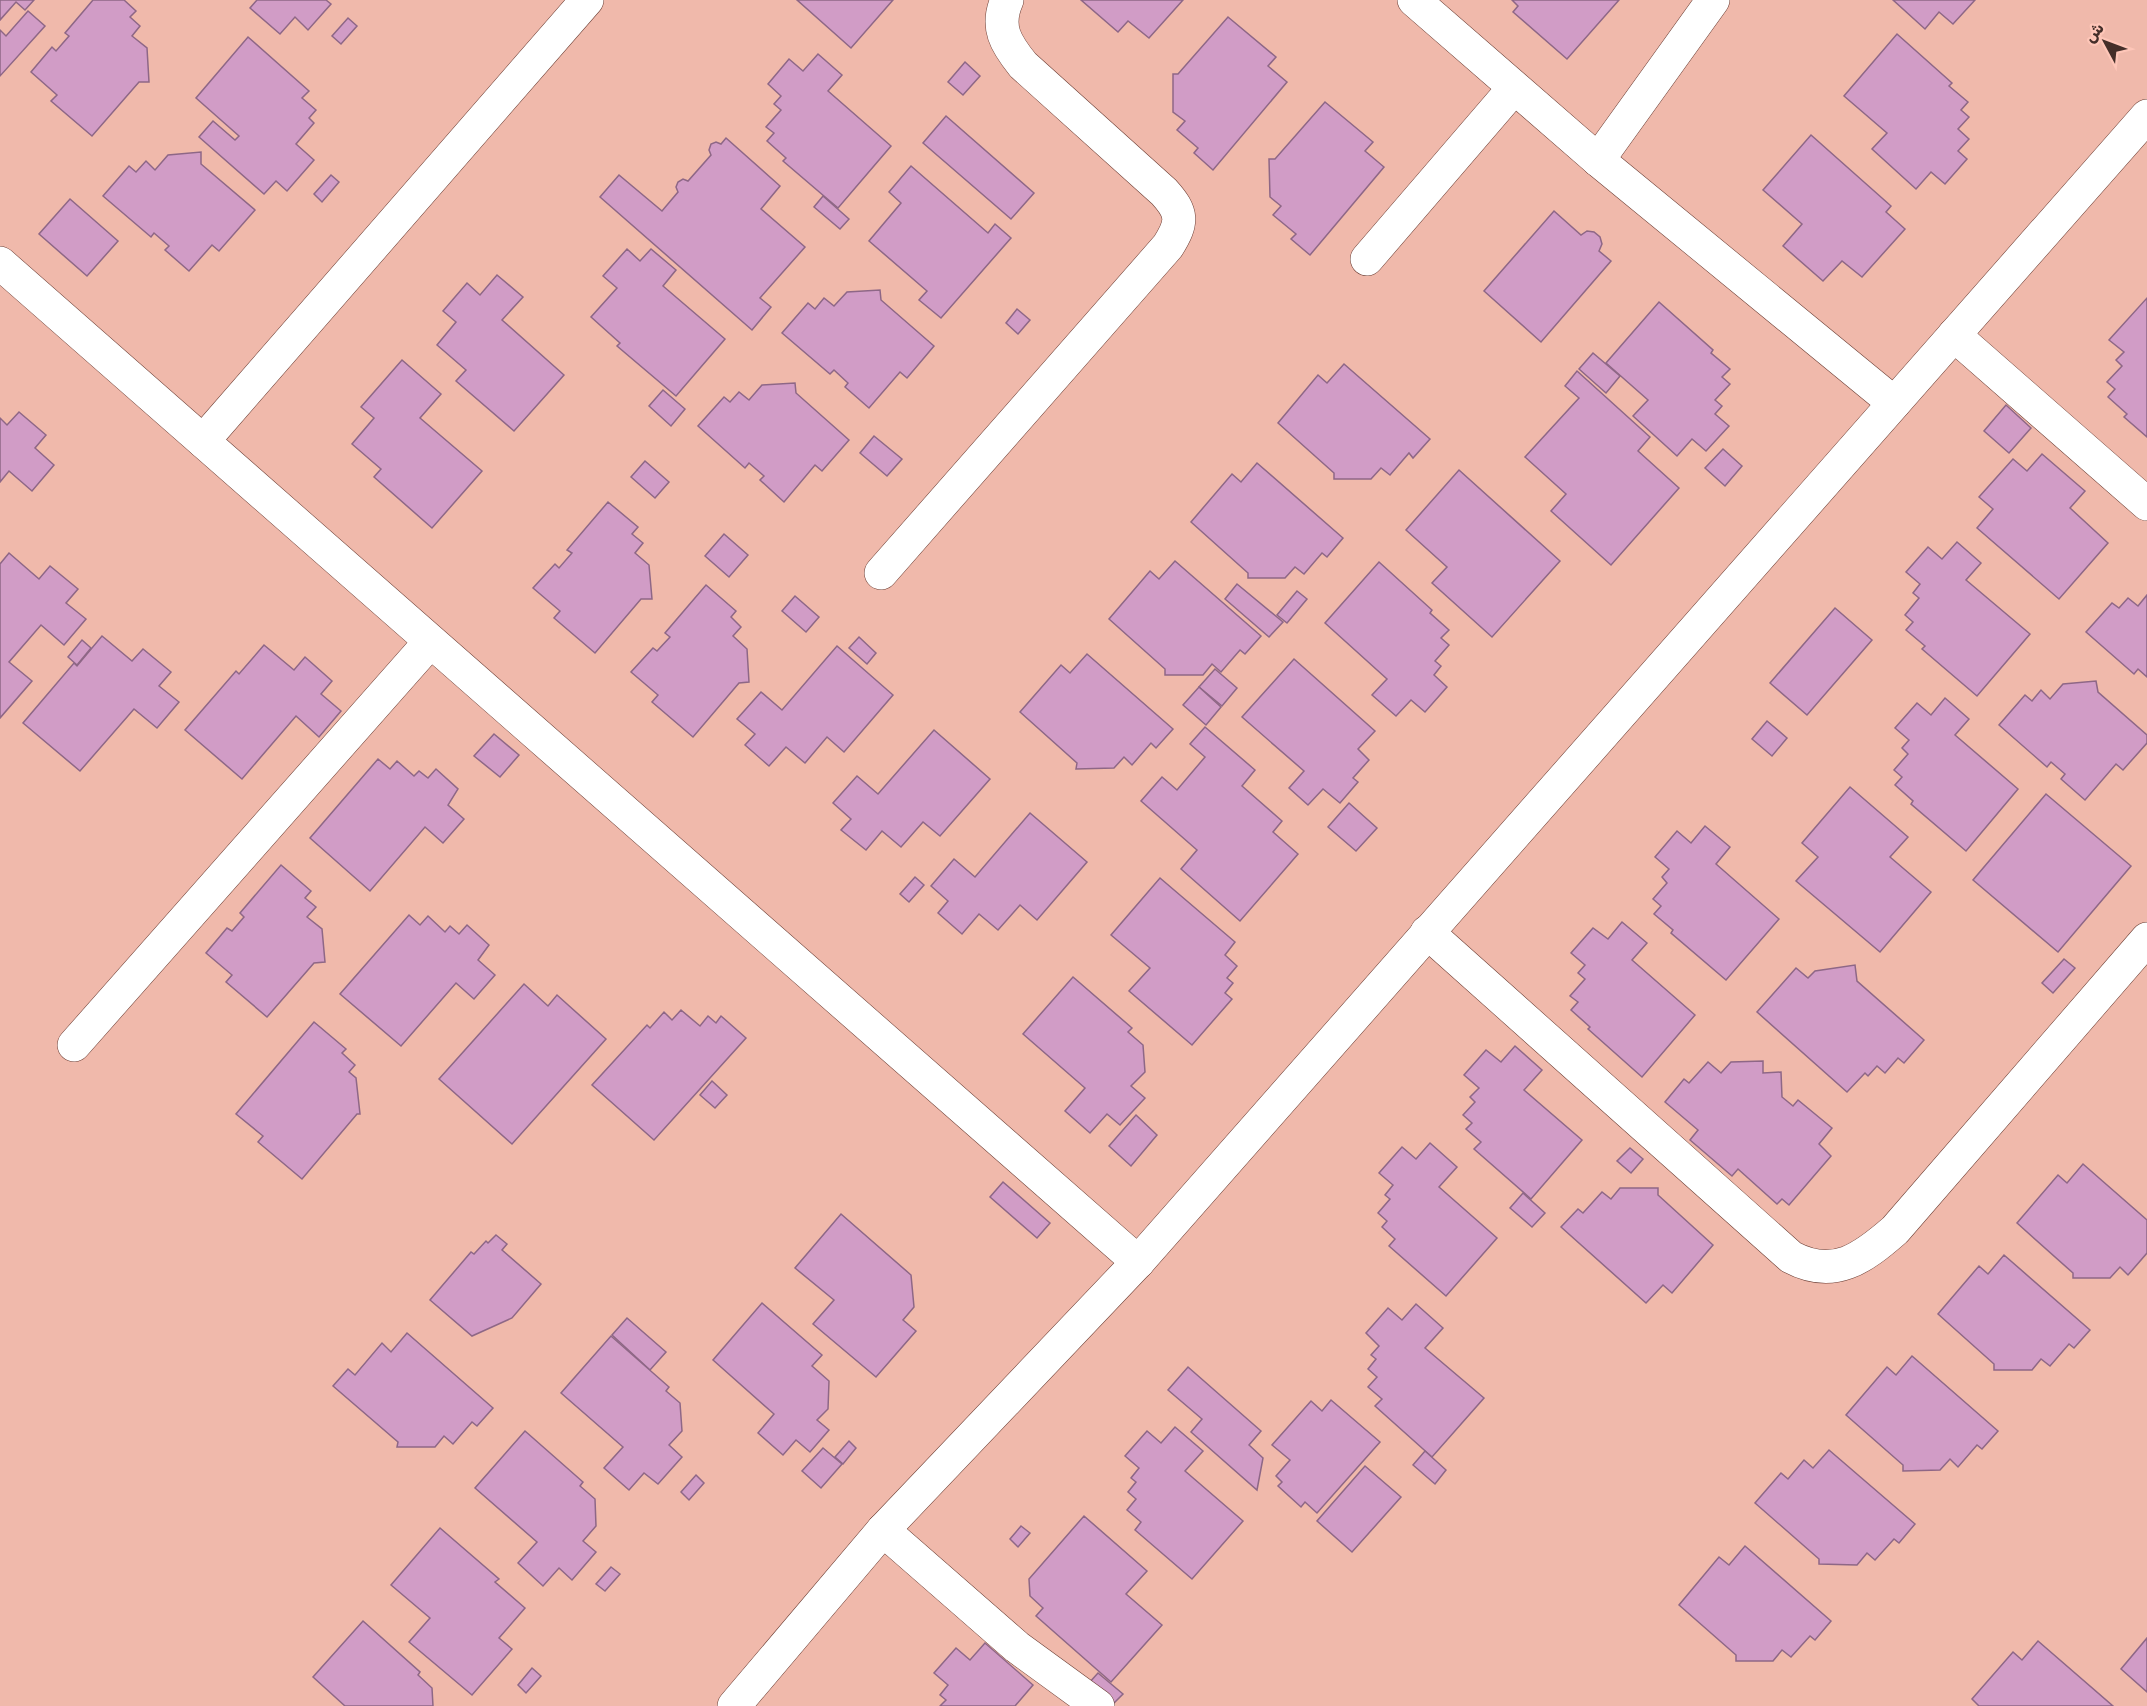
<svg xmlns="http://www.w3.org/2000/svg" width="2147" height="1706" viewBox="0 0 2147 1706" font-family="Rubik,Cairo,sans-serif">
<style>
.building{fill:#d19cc6;stroke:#8e6786;stroke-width:1.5}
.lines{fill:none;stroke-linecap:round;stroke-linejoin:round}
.minor-casing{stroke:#6c3e34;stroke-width:34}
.minor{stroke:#fff;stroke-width:33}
</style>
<rect width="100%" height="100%" fill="#f0b9ab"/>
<!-- building -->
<g class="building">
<path d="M0,0H34L25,10L16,2L0,20Z"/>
<path d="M93,0H124L136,11L130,17L140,26L132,36L147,48L149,82H139L92,136L51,101L57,95L31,72L52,47L56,51L69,36L65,33Z"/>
<path d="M257,0H326L331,4L308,30L295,17L280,34L250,8Z"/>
<path d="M797,0H893L851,48Z"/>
<path d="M1081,0H1183L1149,38L1128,21L1118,32Z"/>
<path d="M1512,0H1619L1567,59L1513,12L1518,6Z"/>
<path d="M1893,0H1975L1953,24L1939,12L1925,29Z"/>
<path d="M28,11L45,26L0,76V30L6,36Z"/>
<path d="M1228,17L1276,57L1268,66L1287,82L1213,170L1194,153L1198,148L1177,130L1185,121L1173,112V74H1178Z"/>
<path d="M348,18L357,26L341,44L332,36Z"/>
<path d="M1897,34L1952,83L1949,86L1968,102L1961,110L1969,117L1958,129L1969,139L1958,151L1967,159L1945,184L1931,172L1916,189L1872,149L1887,133L1844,96Z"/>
<path d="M248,37L309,91L302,98L316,110L309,118L314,123L296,144L314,160L287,191L276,181L264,194L199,137L213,121L235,140L239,136L196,98Z"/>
<path d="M818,54L842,75L828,91L891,146L838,208L783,161L786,158L767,141L774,133L766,127L781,110L774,104L781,96L768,84L789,59L803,71Z"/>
<path d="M965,62L980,76L963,95L948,82Z"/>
<path d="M1325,102L1373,142L1365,151L1384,167L1310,255L1291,239L1296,234L1273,215L1281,206L1270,197L1269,159H1275Z"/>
<path d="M946,116L1034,193L1011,219L923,143Z"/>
<path d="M1811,135L1891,206L1886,212L1905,229L1862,277L1842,261L1823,281L1783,246L1802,224L1763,190Z"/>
<path d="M726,138L780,186L761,209L805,247L760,298L771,307L752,330L600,197L619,175L662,211L678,192L676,187L678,182L683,179L688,181L711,155L709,150L711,144L716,142L721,144Z"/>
<path d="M201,152V164L255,210L219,251L212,245L189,271L165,250L169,246L154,233L151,237L103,196L129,166L136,172L146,161L155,170L168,155Z"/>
<path d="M911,166L988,233L995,224L1011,238L941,318L919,300L927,291L869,241L901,203L889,192Z"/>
<path d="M331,175L339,182L322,202L314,194Z"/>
<path d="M823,196L849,219L840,229L814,207Z"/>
<path d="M70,199L118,241L87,276L39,234Z"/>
<path d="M1554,211L1581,235L1587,231L1594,232L1600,237L1602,244L1599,251L1611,261L1541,342L1484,291Z"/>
<path d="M627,249L640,261L651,249L676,270L663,286L725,339L676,396L617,346L620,343L591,317L617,288L603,276Z"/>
<path d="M497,275L523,297L502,320L564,375L514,431L456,381L466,370L437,345L456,322L443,311L467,283L480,295Z"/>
<path d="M880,290L881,300L934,346L907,378L900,372L869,408L845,387L848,383L834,370L830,374L782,333L808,303L815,309L824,298L834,306L847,292Z"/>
<path d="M2147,298V437L2124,417L2127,414L2108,397L2115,389L2107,382L2122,366L2116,360L2124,352L2109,340Z"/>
<path d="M1659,302L1713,350L1711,353L1730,369L1722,377L1730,384L1715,400L1722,406L1715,414L1729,426L1706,451L1692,439L1677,456L1633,416L1648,400L1606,363Z"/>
<path d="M1017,309L1030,320L1018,334L1006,323Z"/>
<path d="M1593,353L1620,376L1606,393L1579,369Z"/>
<path d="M402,360L441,394L420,418L482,471L432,528L374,477L381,469L352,444L374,418L361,407Z"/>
<path d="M1344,364L1430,439L1413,458L1409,453L1390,475L1381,468L1371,479H1334V473L1278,423L1318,375L1327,383Z"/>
<path d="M1577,371L1650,437L1638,451L1679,488L1611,565L1551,511L1566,494L1525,457L1579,398L1565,386Z"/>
<path d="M795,383L796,393L849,440L822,471L815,465L784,502L760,480L764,476L749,463L745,468L698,426L724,397L730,402L739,392L749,400L762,385Z"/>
<path d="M663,390L685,409L671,426L649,406Z"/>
<path d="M2006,405L2031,428L2009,453L1984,431Z"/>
<path d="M19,412L46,435L35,448L54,465L32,491L9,471L0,482V418L7,425Z"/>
<path d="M874,436L902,459L887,476L860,453Z"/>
<path d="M1723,449L1742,466L1725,486L1705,468Z"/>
<path d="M2042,454L2085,491L2070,508L2108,543L2059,599L1977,528L1993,509L1979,497L2013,459L2027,471Z"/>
<path d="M645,461L669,482L655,498L631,477Z"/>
<path d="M1257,463L1343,538L1327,557L1322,553L1304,574L1295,567L1285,578H1248V573L1191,522L1232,474L1241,482Z"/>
<path d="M1459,470L1560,561L1492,637L1432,583L1447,567L1406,530Z"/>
<path d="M608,502L638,527L632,534L643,543L635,553L649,565L652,599H641L595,653L554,618L560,611L533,588L555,564L559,568L572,553L567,550Z"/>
<path d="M724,534L748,555L729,577L705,556Z"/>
<path d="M1957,542L1981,563L1966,580L2030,634L1977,696L1922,649L1925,646L1906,630L1913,622L1905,615L1919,598L1913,593L1920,584L1906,572L1928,547L1942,559Z"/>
<path d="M9,553L39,579L50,566L78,589L66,603L86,619L64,645L41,625L9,662L32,681L0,718V564Z"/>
<path d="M1175,561L1261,636L1245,654L1240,650L1221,672L1212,664L1203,675H1165V669L1109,619L1150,571L1159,579Z"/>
<path d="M1379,562L1432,610L1430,613L1449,630L1441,638L1449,645L1435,661L1441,666L1434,675L1447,687L1425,712L1411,700L1396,716L1372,695L1387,679L1325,623Z"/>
<path d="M1237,584L1283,622L1269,637L1225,599Z"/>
<path d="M706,585L736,611L731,617L741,627L733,636L747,649L749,682L739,683L693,737L652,702L658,695L631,672L653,648L657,651L670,637L665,633Z"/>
<path d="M1297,591L1307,599L1287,623L1277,615Z"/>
<path d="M2147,595V677L2138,669L2134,674L2086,632L2112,603L2119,608L2128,598L2138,606Z"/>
<path d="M795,596L819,617L806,632L782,611Z"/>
<path d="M1835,608L1872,640L1807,715L1770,683Z"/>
<path d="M102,636L132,661L143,649L171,672L159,686L179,702L157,728L134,709L80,771L23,723L74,663L77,666Z"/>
<path d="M859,637L876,653L867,664L849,648Z"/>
<path d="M82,640L91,648L77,665L68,657Z"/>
<path d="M264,645L294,670L305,657L332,681L321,694L341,711L319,737L296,716L242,779L185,730L236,671L239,674Z"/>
<path d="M837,646L893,695L844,752L827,737L805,763L786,747L769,766L745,745L755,734L737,719L761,692L782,710Z"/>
<path d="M1087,654L1173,729L1156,748L1151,743L1132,765L1124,757L1114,768L1076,769L1077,763L1020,712L1061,665L1070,673Z"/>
<path d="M1294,659L1375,731L1358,749L1369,760L1353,778L1358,782L1340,803L1323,789L1308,805L1289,788L1304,771L1242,717Z"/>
<path d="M1215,669L1237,688L1222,706L1199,687Z"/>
<path d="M2096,681L2098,692L2147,735V743L2123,770L2116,764L2085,800L2061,779L2065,774L2051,762L2047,767L1999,725L2025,695L2032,701L2041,690L2050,699L2063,684Z"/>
<path d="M1199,687L1221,707L1206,725L1183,705Z"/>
<path d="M1945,698L1969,719L1955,735L2018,789L1966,851L1911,804L1913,801L1895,785L1902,777L1894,770L1908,754L1902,748L1909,740L1895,728L1917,703L1931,715Z"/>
<path d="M1767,721L1787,738L1772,756L1752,739Z"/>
<path d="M1205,727L1255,770L1242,786L1282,821L1273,832L1298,854L1240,921L1181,869L1197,850L1141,801L1162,777L1177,790L1205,757L1190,744Z"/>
<path d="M934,730L990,779L940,836L923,822L901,847L882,831L866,850L841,830L851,819L833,803L857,776L878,794Z"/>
<path d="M494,734L519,755L500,777L474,756Z"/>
<path d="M378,759L390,769L397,761L414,776L419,771L428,778L436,769L458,789L448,805L464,819L443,843L425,827L370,891L310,838Z"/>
<path d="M1850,787L1908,837L1890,857L1931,892L1880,952L1796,881L1818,857L1802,843Z"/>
<path d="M2046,794L2131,866L2058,952L1973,880Z"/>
<path d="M1349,803L1377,828L1356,851L1328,827Z"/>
<path d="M1030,813L1087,862L1037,920L1020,905L998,930L979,914L962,934L938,913L948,901L931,886L954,859L975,877Z"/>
<path d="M1705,826L1730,847L1716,864L1779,919L1726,980L1671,933L1673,930L1654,914L1661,906L1653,899L1667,883L1662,877L1669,869L1655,857L1677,831L1691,843Z"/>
<path d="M281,865L311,891L305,898L316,907L307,917L322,929L325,962L314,963L267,1017L226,982L232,975L206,953L227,928L232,931L244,917L240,913Z"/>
<path d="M915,877L924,885L909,902L900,894Z"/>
<path d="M1160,878L1235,942L1225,955L1237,966L1227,978L1233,983L1225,993L1232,999L1192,1045L1129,991L1150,968L1111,935Z"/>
<path d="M409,915L420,925L428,916L445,932L450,926L459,934L467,925L489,945L478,960L495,975L474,999L456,983L401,1046L340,994Z"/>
<path d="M1622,922L1647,943L1632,960L1695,1015L1642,1077L1588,1029L1590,1027L1571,1010L1578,1002L1570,996L1585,979L1578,973L1585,965L1571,953L1593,928L1608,939Z"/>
<path d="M2064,959L2075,968L2053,993L2042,983Z"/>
<path d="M1855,965L1857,981L1924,1040L1904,1063L1898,1058L1885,1073L1877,1066L1868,1076L1865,1073L1847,1092L1757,1012L1796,968L1808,978L1815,971Z"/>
<path d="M1073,977L1132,1028L1128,1032L1143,1045L1145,1072L1131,1086L1145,1098L1120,1125L1107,1114L1090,1133L1065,1111L1085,1088L1023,1034Z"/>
<path d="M524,984L548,1006L557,995L606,1039L512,1144L439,1079Z"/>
<path d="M681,1010L700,1026L708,1016L716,1023L721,1016L746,1038L654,1140L592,1085L647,1025L650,1028L664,1012L672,1020Z"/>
<path d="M314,1022L346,1049L342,1053L355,1065L349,1072L356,1078L360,1114H357L302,1179L258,1142L263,1136L236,1114Z"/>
<path d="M1515,1046L1542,1070L1524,1090L1582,1140L1531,1199L1474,1149L1481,1142L1466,1129L1472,1123L1463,1115L1475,1102L1470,1097L1479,1088L1464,1075L1486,1050L1501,1062Z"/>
<path d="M1763,1061V1073L1781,1072L1782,1097L1793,1106L1798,1100L1832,1128L1819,1144L1831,1156L1789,1205L1782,1199L1777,1204L1738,1169L1732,1176L1690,1140L1698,1130L1665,1102L1684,1079L1689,1083L1708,1062L1721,1073L1731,1062Z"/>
<path d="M712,1081L727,1095L715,1108L700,1095Z"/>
<path d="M1136,1115L1157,1135L1131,1166L1109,1146Z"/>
<path d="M1430,1143L1457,1167L1439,1187L1497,1238L1446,1296L1389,1246L1395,1239L1382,1227L1387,1221L1378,1213L1390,1199L1385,1195L1393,1185L1379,1173L1402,1147L1416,1159Z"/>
<path d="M1630,1148L1643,1159L1631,1173L1617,1161Z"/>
<path d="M2083,1164L2147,1220V1253L2128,1275L2120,1267L2110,1278H2073V1273L2017,1223L2058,1175L2067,1183Z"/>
<path d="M1003,1182L1050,1223L1037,1238L990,1197Z"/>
<path d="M1620,1188H1658V1195L1713,1245L1672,1293L1663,1285L1646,1303L1561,1227L1578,1209L1583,1213L1602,1192L1611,1199Z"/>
<path d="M1523,1193L1545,1213L1532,1227L1510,1208Z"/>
<path d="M841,1214L911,1275L914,1307L903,1320L916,1331L876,1377L813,1324L834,1300L795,1268Z"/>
<path d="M496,1235L507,1244L502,1250L541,1284L512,1318L472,1336L430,1300L471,1252L474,1254L486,1241L488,1243Z"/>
<path d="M2004,1255L2090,1330L2074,1348L2069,1344L2050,1366L2041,1359L2032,1370H1994V1364L1938,1314L1979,1266L1988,1274Z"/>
<path d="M762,1303L822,1355L812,1366L829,1381L828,1409L817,1420L829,1430L810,1452L796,1440L783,1455L758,1433L774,1414L713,1360Z"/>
<path d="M1416,1304L1443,1328L1425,1348L1484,1398L1432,1457L1375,1406L1382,1399L1368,1387L1377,1377L1368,1369L1376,1359L1371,1355L1379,1346L1366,1333L1388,1308L1402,1320Z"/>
<path d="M627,1318L666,1352L650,1370L612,1335Z"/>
<path d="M407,1333L493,1408L477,1426L472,1422L453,1444L444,1436L435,1447H397L398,1442L333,1386L348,1369L355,1375L382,1343L391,1352Z"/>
<path d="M611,1336L669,1387L666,1391L680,1403L682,1431L669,1445L682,1457L658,1484L644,1473L629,1490L604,1468L623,1447L561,1393Z"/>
<path d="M1912,1356L1998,1431L1982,1449L1977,1445L1958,1467L1950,1459L1940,1470L1903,1471V1465L1846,1415L1887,1367L1896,1375Z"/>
<path d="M1188,1367L1261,1431L1249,1445L1263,1458L1257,1490L1191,1432L1202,1419L1168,1390Z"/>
<path d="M1331,1400L1380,1442L1317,1513L1305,1502L1301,1507L1278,1486L1282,1482L1276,1476L1290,1460L1272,1445L1311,1401L1322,1411Z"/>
<path d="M1175,1427L1203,1451L1185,1471L1243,1521L1192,1579L1135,1530L1141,1522L1127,1510L1136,1499L1128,1492L1136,1482L1131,1478L1139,1468L1125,1456L1147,1431L1161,1443Z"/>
<path d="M525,1431L583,1482L580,1486L595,1499L596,1526L583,1541L596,1552L572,1580L559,1568L543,1586L518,1563L537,1542L475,1488Z"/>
<path d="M849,1441L856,1448L843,1464L835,1457Z"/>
<path d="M823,1448L842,1464L821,1488L802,1471Z"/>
<path d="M1829,1450L1915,1524L1899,1543L1894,1539L1875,1560L1867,1553L1857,1565L1819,1564V1559L1755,1503L1781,1473L1788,1479L1804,1460L1813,1468Z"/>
<path d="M1425,1451L1446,1470L1435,1484L1413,1465Z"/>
<path d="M1365,1466L1401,1497L1352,1552L1317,1521Z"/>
<path d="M696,1475L704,1483L689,1500L681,1492Z"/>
<path d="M1084,1516L1147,1571L1126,1594L1162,1625L1111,1682L1036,1616L1043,1608L1030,1596L1029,1579Z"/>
<path d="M1021,1526L1030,1533L1018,1547L1010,1539Z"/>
<path d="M440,1528L499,1579L495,1582L525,1608L499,1638L512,1649L472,1695L409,1642L430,1618L391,1585Z"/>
<path d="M1745,1546L1831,1621L1815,1640L1810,1636L1791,1657L1782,1650L1773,1661H1736V1655L1679,1605L1719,1557L1729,1565Z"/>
<path d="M611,1567L620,1574L605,1591L596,1584Z"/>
<path d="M363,1621L420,1672L418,1675L432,1688L433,1706H345L313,1677Z"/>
<path d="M2147,1638V1692L2121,1669Z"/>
<path d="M2038,1641L2113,1706H1979L1972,1699L2013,1652L2022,1660Z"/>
<path d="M985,1643L1033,1685L1015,1706H940L946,1700L940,1695L948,1685L934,1673L956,1648L970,1660Z"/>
<path d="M532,1668L541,1676L526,1693L518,1685Z"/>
<path d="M1098,1673L1123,1694L1113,1704L1089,1683Z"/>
</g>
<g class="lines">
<!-- minor casing -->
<g class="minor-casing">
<g id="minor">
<path d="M1414,0L1598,160L1894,403"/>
<path d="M1598,160L1713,0"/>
<path d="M1367,259L1514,88"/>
<path d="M0,263L1138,1262"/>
<path d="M1954,335L2147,504"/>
<path d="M203,441L587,0"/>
<path d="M881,573L1168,246C1183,222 1183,213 1164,192L1023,65C1006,44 995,27 1007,0"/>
<path d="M1427,932L1791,1257C1834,1280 1863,1258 1895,1230L2147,939"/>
<path d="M74,1045L430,642"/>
<path d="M883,1530L1017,1647L1098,1706"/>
<path d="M734,1706L883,1530L1138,1262L2147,116"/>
</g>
</g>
<!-- minor -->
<use href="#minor" class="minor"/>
</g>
<!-- north arrow -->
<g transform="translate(2105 42) rotate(311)" stroke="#fec6b8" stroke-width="4.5" paint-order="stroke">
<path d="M0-4.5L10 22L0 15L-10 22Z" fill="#442e29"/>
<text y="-9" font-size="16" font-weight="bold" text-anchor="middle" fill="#442e29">ش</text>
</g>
</svg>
